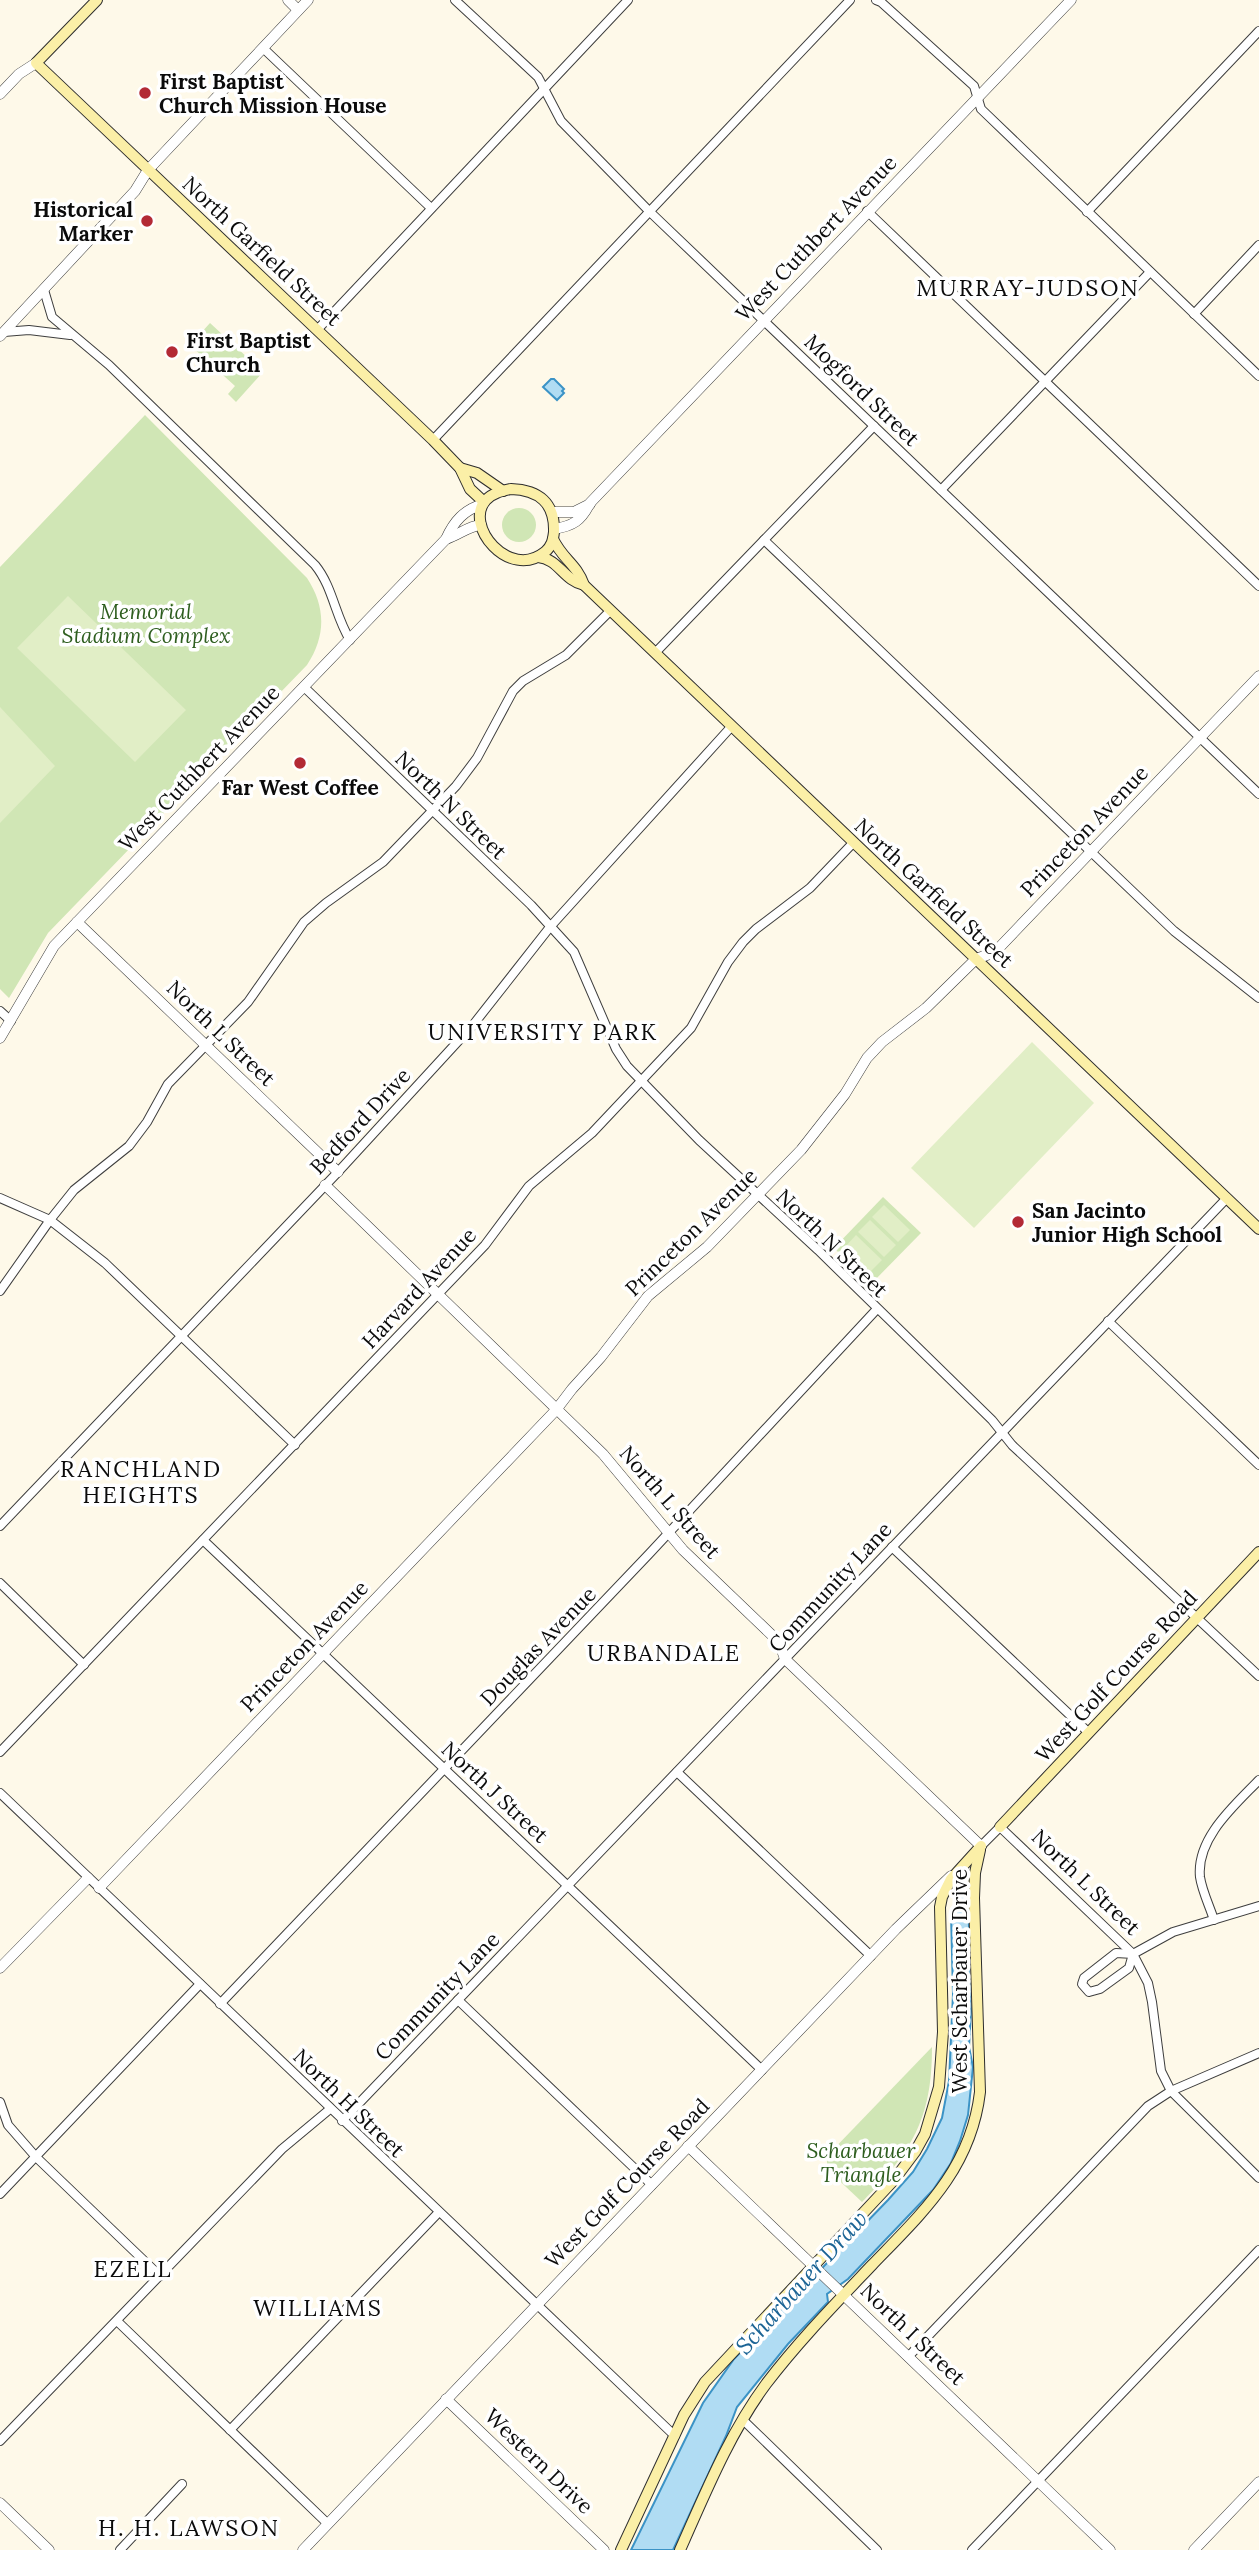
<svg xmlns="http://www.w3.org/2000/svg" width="1259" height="2550" viewBox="0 0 1259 2550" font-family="Lora,serif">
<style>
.green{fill:#d0e6b5}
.pitch{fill:#e1eec6}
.water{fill:#b0dcf3;stroke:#3b93c6;stroke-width:2}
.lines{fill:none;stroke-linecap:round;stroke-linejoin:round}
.minor-casing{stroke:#3e3e3e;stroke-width:10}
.tertiary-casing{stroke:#3e3e3e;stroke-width:11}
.secondary-casing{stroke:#2d2d2d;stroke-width:12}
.minor{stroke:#fff;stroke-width:8}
.tertiary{stroke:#fff;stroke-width:10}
.secondary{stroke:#fbefa7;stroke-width:10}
.poi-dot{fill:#b32a35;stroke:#fff;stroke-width:2.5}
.labels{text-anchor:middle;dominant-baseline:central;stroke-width:7;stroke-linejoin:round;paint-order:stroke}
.poi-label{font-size:21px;font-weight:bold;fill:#0b0b0b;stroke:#fff;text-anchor:start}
.street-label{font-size:21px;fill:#0b0b0b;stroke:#fff}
.park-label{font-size:21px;font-style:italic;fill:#2e5e1f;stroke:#fff}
.neighbourhood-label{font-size:23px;letter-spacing:2px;fill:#0b0b0b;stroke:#fff}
.water-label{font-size:23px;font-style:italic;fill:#1b6495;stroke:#fff}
</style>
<rect width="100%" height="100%" fill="#fef9e9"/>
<!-- green -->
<g class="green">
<path d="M210,323L263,372L236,402L228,394L235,386L190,345Z"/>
<path d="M145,415L307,578C326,607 326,636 307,665L48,933L9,998L0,989V567Z"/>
<circle cx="519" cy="525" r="17"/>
<path d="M883,1197L921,1233L871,1284L834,1248Z"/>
<path d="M932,2047C932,2120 911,2152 862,2202L827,2169V2156Z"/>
</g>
<!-- pitch -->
<g class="pitch">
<path d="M68,596L186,710L135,762L17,648Z"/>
<path d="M0,707L55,766L0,823Z"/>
<path d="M1032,1042L1094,1103L974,1228L911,1168Z"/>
<path d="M884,1205L910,1230L898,1242L872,1217Z"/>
<path d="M870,1220L896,1245L884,1257L858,1232Z"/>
<path d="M856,1235L882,1260L870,1272L844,1248Z"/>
</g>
<!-- water -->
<g class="water">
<path d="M551,379H554L564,389L562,391L564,393L557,400L543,387Z"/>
<path d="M962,1895L968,1896L969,1927L967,1943L971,2011L969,2047L973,2067L968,2115L960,2141L951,2163L933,2190L848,2279L827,2294L828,2302L788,2344L737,2407L726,2436L673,2550H631L703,2403L734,2359L888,2200L913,2172L927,2149L942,2118L949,2081L953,1994L951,1914Z"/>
</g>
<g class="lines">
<!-- minor casing -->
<g class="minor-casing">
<g id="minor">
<path d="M455,0L538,77L561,121L649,211L1259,794"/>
<path d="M876,0L881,2L974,86L981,109L1259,376"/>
<path d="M263,48L431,208"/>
<path d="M867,211L1259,586"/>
<path d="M1087,212L1259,31"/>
<path d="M44,290L52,317L109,365L315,565C333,587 335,616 350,640"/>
<path d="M1194,314L1259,245"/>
<path d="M318,329L628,0"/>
<path d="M4,332L29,330L70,335"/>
<path d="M433,440L850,0"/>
<path d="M941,490L1150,272"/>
<path d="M764,540L1174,931L1259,998"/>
<path d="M655,653L874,426"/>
<path d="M304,687L531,905L574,952L616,1049L627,1066L699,1140L818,1250L992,1420L1012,1445L1259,1676"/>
<path d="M0,1011L11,1021"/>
<path d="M0,1198L50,1220L105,1263L295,1445"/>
<path d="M0,1291L50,1220L74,1190L129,1146L147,1122L168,1084L248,1002L304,922L326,903L383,862L456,786L477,758L513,691L523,681L566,655L610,611"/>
<path d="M1108,1321L1259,1465"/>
<path d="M0,1526L338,1172L473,1025L550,927L731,727"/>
<path d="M203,1540L762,2070"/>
<path d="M892,1547L1089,1733"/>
<path d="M0,1583L84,1665"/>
<path d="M0,1752L485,1245L529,1186L592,1133L691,1028L728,962L743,942L756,929L810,888L853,843"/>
<path d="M677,1772L871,1956"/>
<path d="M0,1793L675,2436"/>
<path d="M981,1846L1000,1827L1133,1954L1148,1983L1152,2002L1161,2071L1171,2091L1259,2178"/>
<path d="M1214,1920C1210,1907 1202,1891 1200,1877C1196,1838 1235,1805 1259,1780"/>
<path d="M1116,1953L1133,1954L1129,1968L1100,1989L1089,1992L1082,1984L1084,1978Z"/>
<path d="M1133,1954L1173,1932L1259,1906"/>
<path d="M458,2000L652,2185"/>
<path d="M220,2004L649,1554L877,1309"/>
<path d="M0,2102L8,2125L36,2157L160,2276"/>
<path d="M342,2121L1227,1198"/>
<path d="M0,2194L200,1984"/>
<path d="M117,2321L328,2524"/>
<path d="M908,2357L1148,2106L1171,2091L1259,2053"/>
<path d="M743,2420L877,2550"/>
<path d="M230,2430L439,2212"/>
<path d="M0,2441L282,2149L330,2109"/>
<path d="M120,2550L182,2484"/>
<path d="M972,2550L1259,2250"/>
</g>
</g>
<!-- tertiary casing -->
<g class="tertiary-casing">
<g id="tertiary">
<path d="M288,0L298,10"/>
<path d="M0,94L19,74L36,63"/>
<path d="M0,336L135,191L148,170L308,0"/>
<path d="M553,512H574L590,504"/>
<path d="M554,529C573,526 581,521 590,503L1071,0"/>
<path d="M446,539C459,535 468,526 481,525"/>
<path d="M77,922L338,1172"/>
<path d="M0,1038L54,946L446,539C454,521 464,510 483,504"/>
<path d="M325,1185L603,1454L683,1550L779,1642L785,1659L981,1846L977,1851"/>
<path d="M99,1888L556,1410L572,1389L601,1357L648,1296L707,1247L801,1150L845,1094L867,1058L882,1042L926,1008L976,959L995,952L1259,676"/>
<path d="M0,1968L88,1878"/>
<path d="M688,2146L1110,2550"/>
<path d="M446,2399L604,2550"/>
<path d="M0,2503L49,2550"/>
<path d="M303,2550L896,1929L951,1876"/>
<path d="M1194,2550L1259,2482"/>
</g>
</g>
<!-- secondary casing -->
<g class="secondary-casing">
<g id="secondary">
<path d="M97,0L36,63L433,440L460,468L470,489L484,502"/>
<path d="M460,468L477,473L503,491"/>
<path d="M511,489C539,490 555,503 554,532C553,540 552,546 545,552C509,581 463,525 486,500C492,493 502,491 511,489Z"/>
<path d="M553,539C563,560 576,563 584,585L1259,1229"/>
<path d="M538,557C559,559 563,580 584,585"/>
<path d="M1000,1827L1259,1552"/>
<path d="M621,2550L684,2415L705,2382L894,2180L915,2152L925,2134L939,2087L943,2032L940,1907L942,1897L951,1879L981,1846"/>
<path d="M680,2550C705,2494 729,2434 766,2384C798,2342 835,2304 872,2265C923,2212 971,2169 980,2092L974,1898L975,1873L980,1850"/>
</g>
</g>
<!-- minor -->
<use href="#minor" class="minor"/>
<!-- tertiary -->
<use href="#tertiary" class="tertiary"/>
<!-- secondary -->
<use href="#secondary" class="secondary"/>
</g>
<!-- markers -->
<g class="poi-dot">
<circle cx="145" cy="93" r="7"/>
<circle cx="147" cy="221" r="7"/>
<circle cx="172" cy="352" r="7"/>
<circle cx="300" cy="763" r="7"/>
<circle cx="1018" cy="1222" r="7"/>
</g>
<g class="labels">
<!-- poi labels -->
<g class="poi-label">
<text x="159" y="81">First Baptist<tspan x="159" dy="24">Church Mission House</tspan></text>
<text x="133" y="209" text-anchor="end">Historical<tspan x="133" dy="24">Marker</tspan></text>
<text x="186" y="340">First Baptist<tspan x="186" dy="24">Church</tspan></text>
<text x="300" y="787" text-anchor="middle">Far West Coffee</text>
<text x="1032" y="1210">San Jacinto<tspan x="1032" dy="24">Junior High School</tspan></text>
</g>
<!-- street labels -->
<g class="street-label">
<text transform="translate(816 238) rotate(-46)">West Cuthbert Avenue</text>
<text transform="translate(262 251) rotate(43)">North Garfield Street</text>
<text transform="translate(862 390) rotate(44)">Mogford Street</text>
<text transform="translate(199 768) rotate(-46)">West Cuthbert Avenue</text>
<text transform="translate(451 805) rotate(44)">North N Street</text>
<text transform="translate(1084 831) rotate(-46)">Princeton Avenue</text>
<text transform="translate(934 893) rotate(43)">North Garfield Street</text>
<text transform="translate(221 1033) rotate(44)">North L Street</text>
<text transform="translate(360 1121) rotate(-47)">Bedford Drive</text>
<text transform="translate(691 1232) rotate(-44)">Princeton Avenue</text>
<text transform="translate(832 1243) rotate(44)">North N Street</text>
<text transform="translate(419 1288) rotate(-47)">Harvard Avenue</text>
<text transform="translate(670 1502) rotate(49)">North L Street</text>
<text transform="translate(830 1587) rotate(-47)">Community Lane</text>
<text transform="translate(304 1646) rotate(-46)">Princeton Avenue</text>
<text transform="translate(538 1646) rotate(-46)">Douglas Avenue</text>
<text transform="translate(1116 1676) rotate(-47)">West Golf Course Road</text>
<text transform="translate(495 1792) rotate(43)">North J Street</text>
<text transform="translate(1086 1882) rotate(44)">North L Street</text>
<text transform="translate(959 1981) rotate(-90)">West Scharbauer Drive</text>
<text transform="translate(437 1996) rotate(-46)">Community Lane</text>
<text transform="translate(349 2103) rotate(44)">North H Street</text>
<text transform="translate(627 2183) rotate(-46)">West Golf Course Road</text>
<text transform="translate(913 2334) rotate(44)">North I Street</text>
<text transform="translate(539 2461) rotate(44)">Western Drive</text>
</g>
<!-- park labels -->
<g class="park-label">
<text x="146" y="611">Memorial<tspan x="146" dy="24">Stadium Complex</tspan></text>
<text x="861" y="2150">Scharbauer<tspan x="861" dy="24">Triangle</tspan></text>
</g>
<!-- neighbourhood labels -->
<g class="neighbourhood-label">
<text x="1028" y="287">MURRAY-JUDSON</text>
<text x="543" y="1031">UNIVERSITY PARK</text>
<text x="141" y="1468">RANCHLAND<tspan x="141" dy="26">HEIGHTS</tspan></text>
<text x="664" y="1652">URBANDALE</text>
<text x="133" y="2268">EZELL</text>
<text x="318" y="2307">WILLIAMS</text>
<text x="189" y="2527">H. H. LAWSON</text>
</g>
<!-- water labels -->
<g class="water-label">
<text transform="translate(801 2282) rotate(-48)">Scharbauer Draw</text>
</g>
</g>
</svg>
